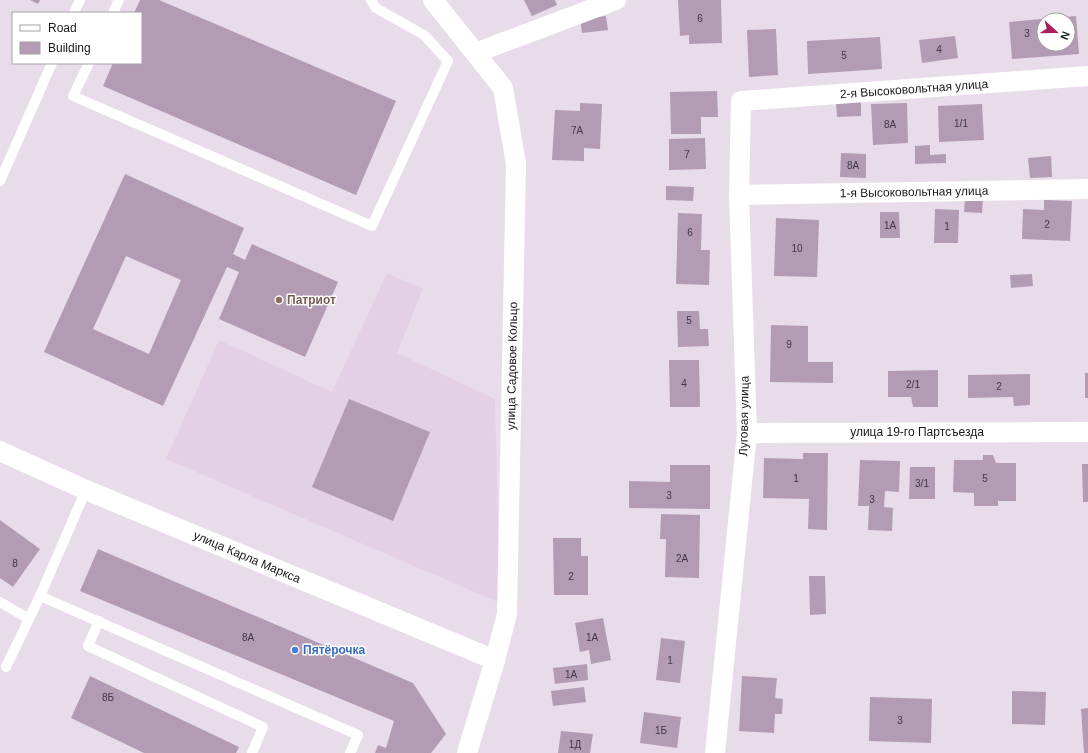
<svg xmlns="http://www.w3.org/2000/svg" width="1088" height="753" viewBox="0 0 1088 753" font-family="Arial,sans-serif">
<style>
.built{fill:#e3d0e4}
.building{fill:#b39bb4;fill-rule:evenodd}
.lines{fill:none;stroke-linecap:round;stroke-linejoin:round}
.service{stroke:#fff;stroke-width:10}
.minor{stroke:#fff;stroke-width:20}
.education-dot{fill:#8d6e63;stroke:#fff;stroke-width:1.5}
.shop-dot{fill:#3f7fe0;stroke:#fff;stroke-width:1.5}
.labels{text-anchor:middle;dominant-baseline:central;stroke-width:3;stroke-linejoin:round;paint-order:stroke}
.number-label{font-size:10px;fill:#403740}
.street-label{font-size:12px;fill:#1a161a;stroke:#fff}
.education-label{font-size:12px;font-weight:bold;fill:#785e54;stroke:#fff;text-anchor:start}
.shop-label{font-size:12px;font-weight:bold;fill:#366cbe;stroke:#fff;text-anchor:start}
</style>
<rect width="100%" height="100%" fill="#e9dcea"/>
<!-- built -->
<path class="built" d="M387,273L423,289L397,353L495,399L500,603L166,459L219,340L332,392Z"/>
<!-- building -->
<g class="building">
<path d="M30,0H40L38,4Z"/>
<path d="M140,0H159L396,101L356,195L103,86L113,63H141V13H134Z"/>
<path d="M524,0H555L557,5L532,16Z"/>
<path d="M678,0H721L722,43L689,44V35L680,36Z"/>
<path d="M606,16L608,30L582,33L580,19Z"/>
<path d="M1076,16L1079,54L1012,59L1009,22ZM1044,20H1068V44H1044Z"/>
<path d="M776,29L778,75L749,77L747,30Z"/>
<path d="M955,36L958,58L922,63L919,40Z"/>
<path d="M880,37L882,69L808,74L807,41Z"/>
<path d="M717,91L718,117H701V134H671L670,92Z"/>
<path d="M836,102H861V116L837,117Z"/>
<path d="M580,103L602,104L600,149L584,148V161L552,160L555,110L580,111Z"/>
<path d="M907,103L908,143L873,145L871,104Z"/>
<path d="M982,104L984,140L939,142L938,106Z"/>
<path d="M705,138L706,169L669,170V139Z"/>
<path d="M930,145V155L946,154V163L915,164V146Z"/>
<path d="M841,153L866,154V178L840,177Z"/>
<path d="M1051,156L1052,177L1030,178L1028,158Z"/>
<path d="M125,174L244,228L233,254L245,260L252,244L338,282L305,357L219,319L239,272L227,267L163,406L44,352ZM126,256L181,280L149,354L93,329Z"/>
<path d="M666,186L694,187L693,201L666,200Z"/>
<path d="M965,198L983,199L982,213L964,212Z"/>
<path d="M1044,200L1072,201L1070,241L1022,239L1023,209L1044,210Z"/>
<path d="M935,209L959,210L958,243H934Z"/>
<path d="M880,212H899L900,238H880Z"/>
<path d="M678,213L702,214L701,250H710L709,285L676,284Z"/>
<path d="M776,218L819,220L817,277L774,276Z"/>
<path d="M1032,274L1033,286L1011,288L1010,275Z"/>
<path d="M677,311H699L700,329H708L709,346L678,347Z"/>
<path d="M771,325L808,326V362H833V383L770,382Z"/>
<path d="M669,360H699L700,407H670Z"/>
<path d="M938,370V407H913L911,397H888V371Z"/>
<rect x="1085" y="373" width="3" height="25"/>
<path d="M1030,374V405L1014,406L1013,397L968,398V375Z"/>
<path d="M349,399L430,432L393,521L312,487Z"/>
<path d="M803,453H828L827,530L808,529L809,499L763,498L764,458L803,459Z"/>
<path d="M983,455H993L996,463H1016V501H998V506H974V493L953,492L954,460H983Z"/>
<path d="M860,460L900,461L899,492L885,491L884,507L893,508L892,531L868,530L869,506H858Z"/>
<path d="M1082,464H1088V502H1083Z"/>
<path d="M670,465H710V509L629,508V481L670,482Z"/>
<path d="M910,467H935V499H909Z"/>
<path d="M661,514L700,515L699,578L665,577L666,539H660Z"/>
<path d="M0,520L40,549L13,587L0,578Z"/>
<path d="M553,538H581V556H588V595H554Z"/>
<path d="M98,549L413,683L446,734L431,753H375L378,745L386,748L394,721L80,591Z"/>
<path d="M809,576H825L826,614L810,615Z"/>
<path d="M603,618L611,660L591,664L589,650L580,652L575,623Z"/>
<path d="M661,638L685,641L680,683L656,680Z"/>
<path d="M587,664L588,680L555,684L553,668Z"/>
<path d="M90,676L239,747L236,753H144L71,718Z"/>
<path d="M742,676L777,678L775,698L783,699L782,714H775L774,733L739,731Z"/>
<path d="M584,687L586,702L553,706L551,691Z"/>
<path d="M1012,691L1046,692L1045,725L1012,724Z"/>
<path d="M870,697L932,699L931,743L869,741Z"/>
<path d="M1088,708V753H1084L1081,709Z"/>
<path d="M644,712L681,717L677,748L640,743Z"/>
<path d="M561,731L593,734L590,753H558Z"/>
</g>
<g class="lines">
<!-- service -->
<g class="service">
<path d="M74,13L80,0"/>
<path d="M113,13L119,0"/>
<path d="M89,63L73,96L372,226L448,61L424,35L376,8L371,0"/>
<path d="M0,181L52,63"/>
<path d="M40,596L358,735L350,753"/>
<path d="M0,602L29,619"/>
<path d="M99,621L88,646L263,727L252,753"/>
<path d="M6,667L40,596L86,490"/>
</g>
<!-- minor -->
<g class="minor">
<path d="M433,0L503,88L516,164L507,614L495,660L467,753"/>
<path d="M475,53L616,0"/>
<path d="M739,195L1088,189"/>
<path d="M747,433L1088,432"/>
<path d="M0,451L86,490L495,660"/>
<path d="M715,753L747,433L739,195L741,101L1088,76"/>
</g>
</g>
<!-- markers -->
<circle class="education-dot" cx="279" cy="300" r="4"/>
<circle class="shop-dot" cx="295" cy="650" r="4"/>
<g class="labels">
<!-- number labels -->
<g class="number-label">
<text x="700" y="18">6</text>
<text x="1027" y="33">3</text>
<text x="939" y="49">4</text>
<text x="844" y="55">5</text>
<text x="961" y="123">1/1</text>
<text x="890" y="124">8А</text>
<text x="577" y="130">7А</text>
<text x="687" y="154">7</text>
<text x="853" y="165">8А</text>
<text x="1047" y="224">2</text>
<text x="890" y="225">1А</text>
<text x="947" y="226">1</text>
<text x="690" y="232">6</text>
<text x="797" y="248">10</text>
<text x="689" y="320">5</text>
<text x="789" y="344">9</text>
<text x="684" y="383">4</text>
<text x="913" y="384">2/1</text>
<text x="999" y="386">2</text>
<text x="796" y="478">1</text>
<text x="985" y="478">5</text>
<text x="922" y="483">3/1</text>
<text x="669" y="495">3</text>
<text x="872" y="499">3</text>
<text x="682" y="558">2А</text>
<text x="15" y="563">8</text>
<text x="571" y="576">2</text>
<text x="248" y="637">8А</text>
<text x="592" y="637">1А</text>
<text x="670" y="660">1</text>
<text x="571" y="674">1А</text>
<text x="108" y="697">8Б</text>
<text x="900" y="720">3</text>
<text x="661" y="730">1Б</text>
<text x="575" y="744">1Д</text>
</g>
<!-- street labels -->
<g class="street-label">
<text transform="translate(914 89) rotate(-4)">2-я Высоковольтная улица</text>
<text transform="translate(914 192) rotate(-1)">1-я Высоковольтная улица</text>
<text transform="translate(512 366) rotate(-89)">улица Садовое Кольцо</text>
<text transform="translate(744 416) rotate(-89)">Луговая улица</text>
<text x="917" y="432">улица 19-го Партсъезда</text>
<text transform="translate(247 557) rotate(23)">улица Карла Маркса</text>
</g>
<!-- education labels -->
<g class="education-label">
<text x="287" y="300">Патриот</text>
</g>
<!-- shop labels -->
<g class="shop-label">
<text x="303" y="650">Пятёрочка</text>
</g>
</g>
<!-- legend -->
<rect x="12" y="12" width="130" height="52" fill="#ffffff" stroke="#a3a2a3"/>
<rect x="20" y="25" width="20" height="6" fill="#ffffff" stroke="#a3a2a3"/>
<text x="48" y="32" font-size="12" fill="#1a161a">Road</text>
<rect x="20" y="42" width="20" height="12" fill="#b39bb4" stroke="#a3a2a3"/>
<text x="48" y="52" font-size="12" fill="#1a161a">Building</text>
<!-- north arrow -->
<g transform="translate(1056 32) rotate(111)"><circle r="19" fill="#ffffff" stroke="#a3a2a3"/>
<path d="M0-3L7 15L0 10L-7 15Z" fill="#ab1f5e"/>
<text y="-6" font-size="11" font-weight="bold" text-anchor="middle" fill="#1a161a">N</text>
</g>
</svg>
